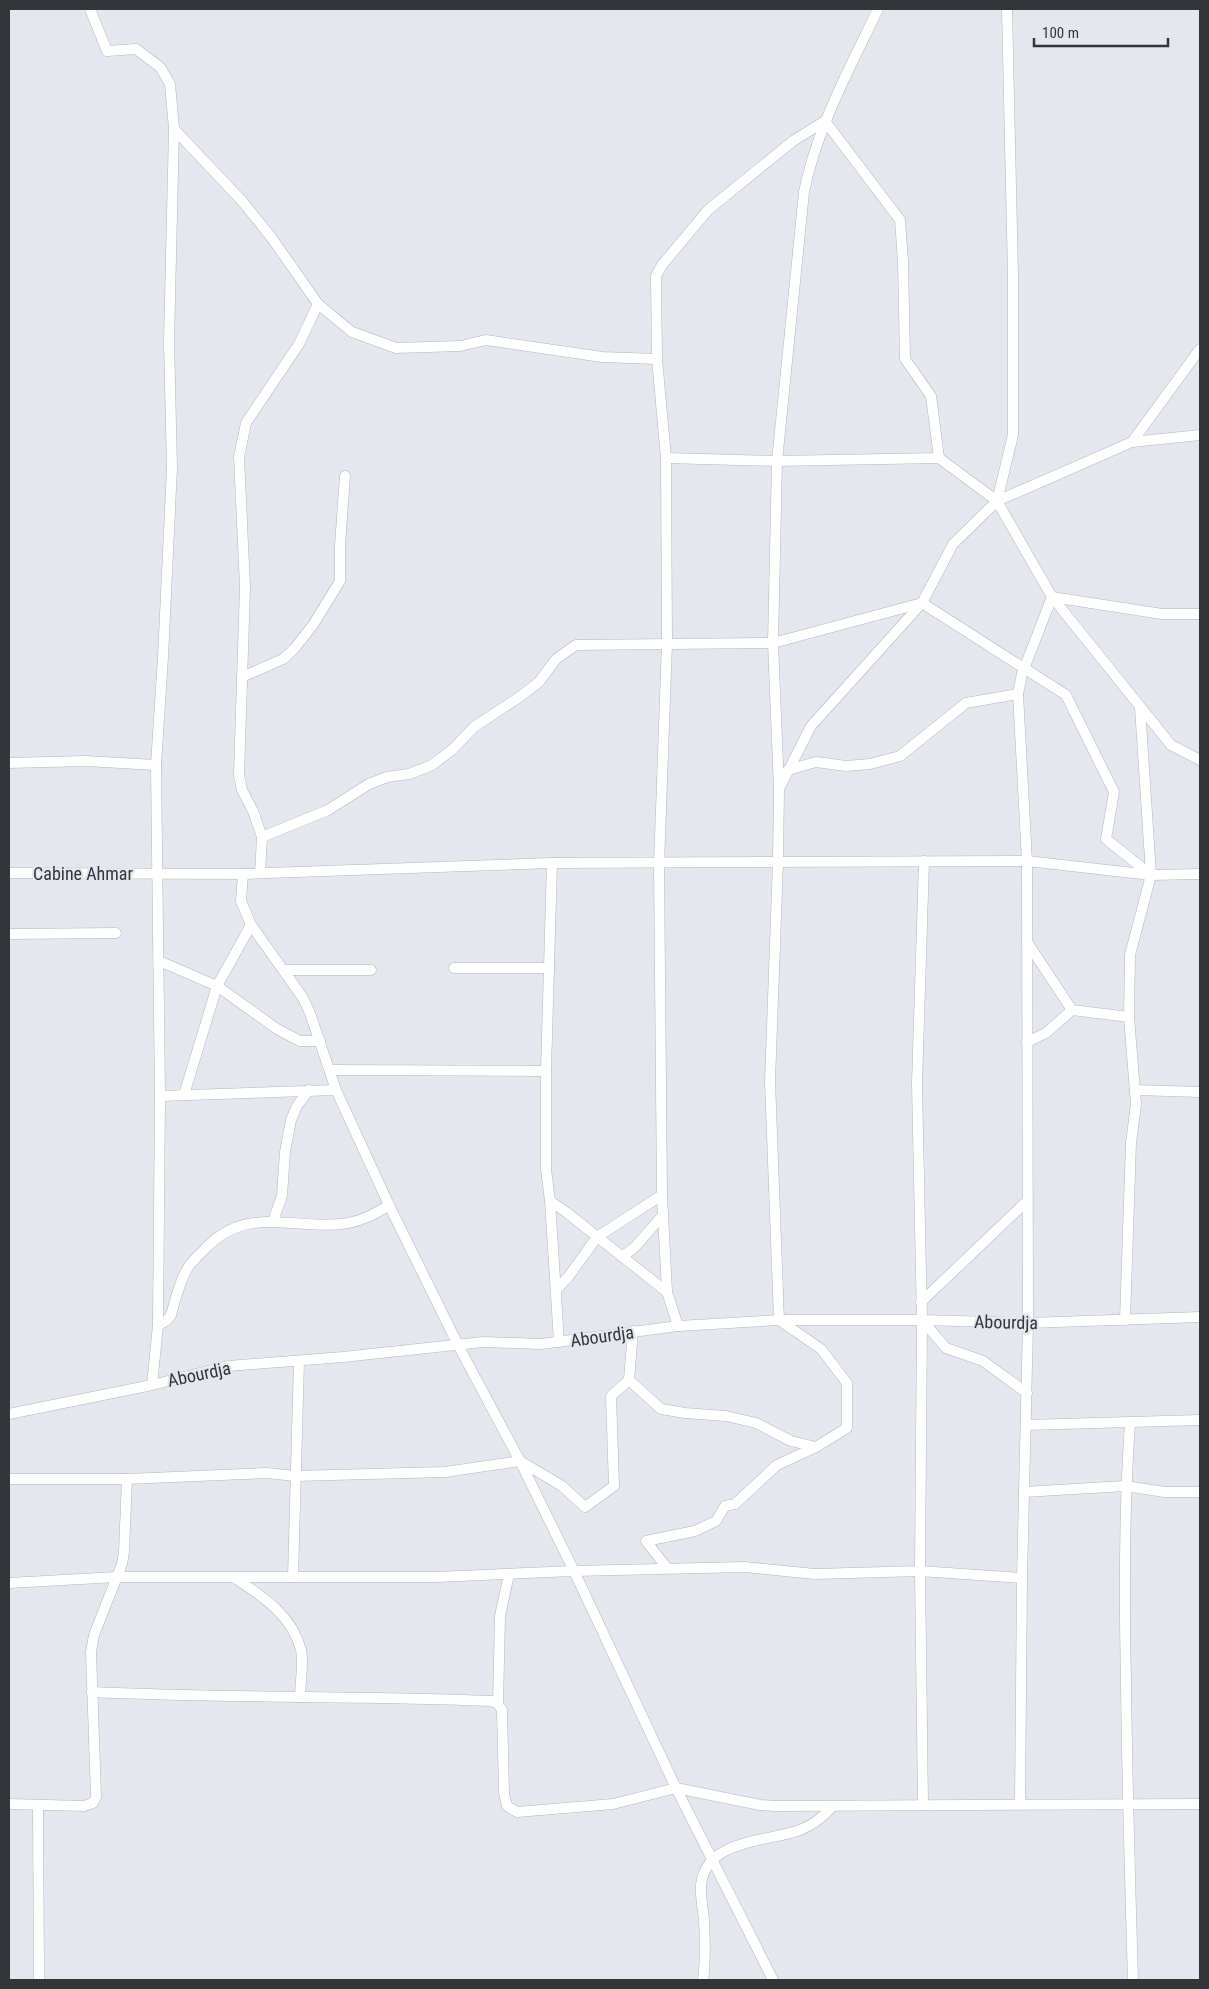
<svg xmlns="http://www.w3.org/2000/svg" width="1209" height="1989" viewBox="0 0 1209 1989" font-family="'Roboto Condensed',sans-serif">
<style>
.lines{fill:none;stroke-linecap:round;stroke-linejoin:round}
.street-casing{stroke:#b3b6bc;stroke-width:11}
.street{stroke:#fff;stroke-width:10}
.labels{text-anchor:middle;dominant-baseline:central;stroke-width:4.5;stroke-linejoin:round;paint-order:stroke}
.street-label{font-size:18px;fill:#333537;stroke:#e4e7ee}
</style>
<rect width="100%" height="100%" fill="#e4e7ee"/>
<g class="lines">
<!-- street casing -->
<g class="street-casing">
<g id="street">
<path d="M90,9L107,51L136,49L160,67L170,84L174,129L169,342L172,468L163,657L156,765L160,1096L158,1325L152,1385"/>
<path d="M825,121L900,220L903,261L905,359L931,396L939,458"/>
<path d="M174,129L242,201L271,237L318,304L352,332L396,348L460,346L486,340L602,357L657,359"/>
<path d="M1132,442L1200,349"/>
<path d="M666,458L777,461L939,458L997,501L1052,597L1171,745L1200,760"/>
<path d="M997,501L1013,435V275L1007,9"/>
<path d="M242,677L283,659L294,649L313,625L340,581V545L345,476"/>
<path d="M9,763L85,761L156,765"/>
<path d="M788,770L816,762L846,766L870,764L900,756L966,703L1018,694"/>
<path d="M780,787L811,726L922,603L953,544L997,501L1132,442L1200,435"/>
<path d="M262,837L328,810L369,784L387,777L409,774L432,765L453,749L474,727L518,698L539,682L556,659L576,645L773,643L922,603L1066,695L1114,792L1106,839L1151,875L1200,874"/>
<path d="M552,863L546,1071V1169L550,1201L559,1342"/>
<path d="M9,873L243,874L552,863L1027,861L1151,875"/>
<path d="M260,873L262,837L253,811L242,790L239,775L245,587L239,457L246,423L299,344L318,304"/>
<path d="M243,874L241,901L251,925L303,998L310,1013L336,1090L389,1205L458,1345L520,1461L574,1571L676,1788L773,1980"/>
<path d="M9,934L116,933"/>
<path d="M1027,942L1072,1010L1129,1017"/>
<path d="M159,961L217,986L277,1029L300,1041H320"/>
<path d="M454,968H549"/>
<path d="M284,970H371"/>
<path d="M1027,1042L1046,1033L1072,1010"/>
<path d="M330,1070L546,1071"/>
<path d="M1135,1090L1200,1092"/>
<path d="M184,1095L217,986L251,925"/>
<path d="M160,1096L336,1090"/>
<path d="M550,1201L566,1212L667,1292"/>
<path d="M273,1221L282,1196L285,1152L291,1120L297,1106L309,1090"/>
<path d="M622,1257L635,1247L663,1215"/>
<path d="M556,1290L569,1276L597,1237L662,1195"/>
<path d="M921,1302L1027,1201"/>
<path d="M922,1320L946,1348L983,1361L1027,1393"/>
<path d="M1125,1320L1131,1143L1136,1104L1129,1017L1130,955L1151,875L1140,707"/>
<path d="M158,1325L166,1321L171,1315C175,1301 179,1284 186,1271C189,1264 197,1257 203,1251C247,1202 294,1232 348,1223C364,1220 375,1214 389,1205"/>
<path d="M678,1326L667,1292L662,1195L659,864L667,643L666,458L657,359L656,276L662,265L708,210L793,141L825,121"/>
<path d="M629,1380L633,1331"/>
<path d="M9,1414L152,1385L228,1366L343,1357L483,1342L541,1344L678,1326L779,1320H922L1028,1323L1200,1317"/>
<path d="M1130,1423C1124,1508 1124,1594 1126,1681C1127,1780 1130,1880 1133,1980"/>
<path d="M1026,1425L1200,1420"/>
<path d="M9,1479H127L124,1552L122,1564L94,1635L91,1652L96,1797L93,1803L84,1806L9,1804"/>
<path d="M127,1479L267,1473L295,1476L445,1472L520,1461L562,1486L585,1507L614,1486L611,1396L629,1380L661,1409L685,1413L726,1416L756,1423L791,1441L816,1447L847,1428V1383L821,1349L779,1320L770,1081L778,862L779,789L773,643L777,461L804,192C817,127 850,68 878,9"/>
<path d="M1024,1492L1125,1486L1165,1492H1200"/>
<path d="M667,1568L646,1541L695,1531L716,1521L725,1506L735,1504L777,1465L816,1447"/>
<path d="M293,1577L299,1361"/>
<path d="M235,1578C263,1597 292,1615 301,1650C304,1662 300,1684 300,1697"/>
<path d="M9,1583L117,1577H436L574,1571L745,1567L815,1574L920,1571L1022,1578"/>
<path d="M92,1692C225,1698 359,1696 492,1701L498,1704L502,1710L504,1793L507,1806L517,1812L613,1804L676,1788L760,1805L776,1806L1200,1804"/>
<path d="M498,1704L500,1616L509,1574"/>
<path d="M1020,1804L1022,1578L1028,1323L1027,861L1018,694L1022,674L1052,597L1162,614H1200"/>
<path d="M38,1805L39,1980"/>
<path d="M923,1805L920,1571L922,1320L917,1084L924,861"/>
<path d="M703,1980C706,1960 705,1940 704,1920C703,1909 700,1896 701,1885C706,1839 767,1842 800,1830C813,1825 824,1816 833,1806"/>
</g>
</g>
<!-- street -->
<use href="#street" class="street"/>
</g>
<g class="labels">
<!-- street labels -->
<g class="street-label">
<text x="83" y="873">Cabine Ahmar</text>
<text transform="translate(1006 1322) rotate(1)">Abourdja</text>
<text transform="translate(602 1336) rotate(-8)">Abourdja</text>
<text transform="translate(199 1374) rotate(-12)">Abourdja</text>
</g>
</g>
<!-- border -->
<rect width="1209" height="1989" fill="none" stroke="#333537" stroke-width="20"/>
<!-- scale -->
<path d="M1034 38v8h134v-8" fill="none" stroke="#333537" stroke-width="2.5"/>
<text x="1042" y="38" font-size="15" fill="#333537" stroke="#e4e7ee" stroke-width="4" paint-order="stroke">100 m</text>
</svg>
